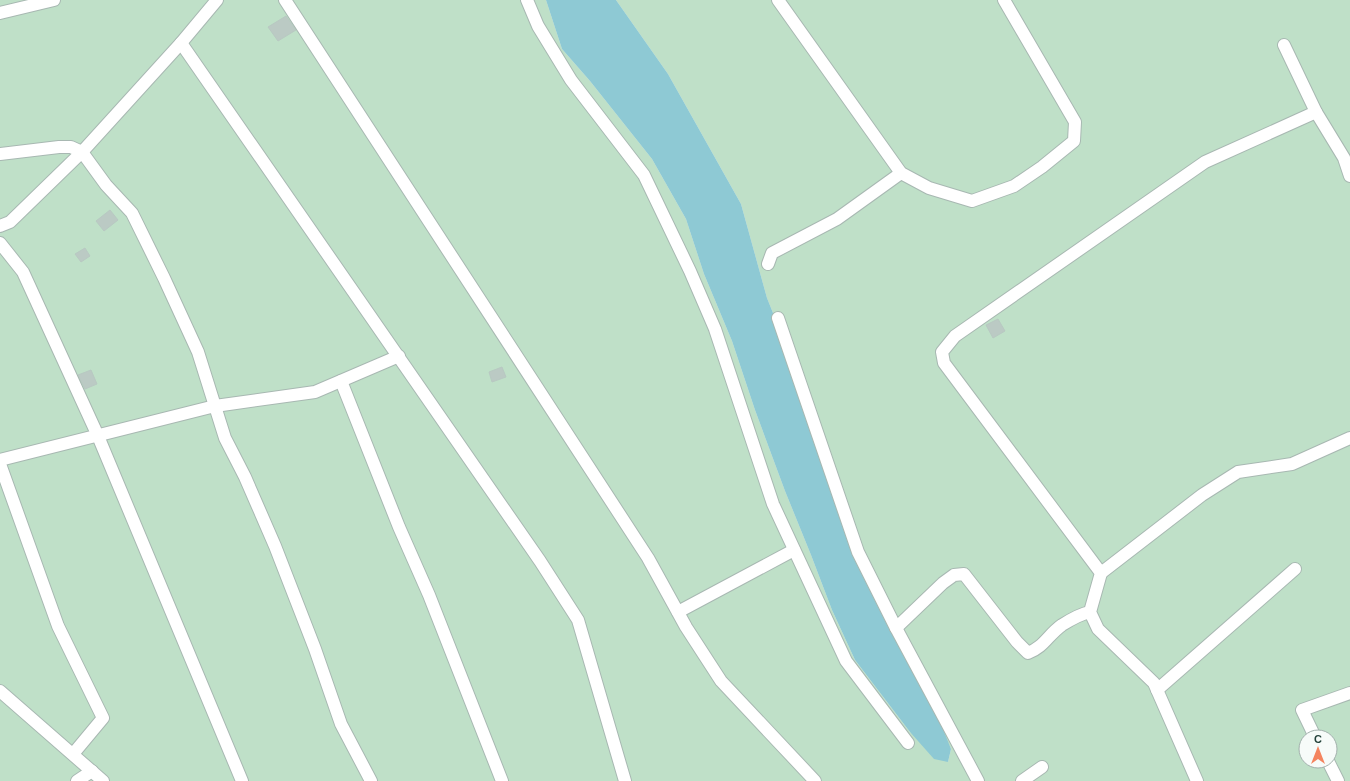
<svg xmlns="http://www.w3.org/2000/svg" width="1350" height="781" viewBox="0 0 1350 781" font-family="Helvetica,sans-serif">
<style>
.green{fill:#bfe0c8;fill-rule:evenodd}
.water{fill:#8ec9d4}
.building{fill:#bbcac4;stroke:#b8c9c2}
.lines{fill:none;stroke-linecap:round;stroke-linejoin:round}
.minor-casing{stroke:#a8b8b2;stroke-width:14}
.minor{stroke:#fff;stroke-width:12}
</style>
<rect width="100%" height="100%" fill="#e6efeb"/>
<!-- green -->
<path class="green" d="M0,0H546L562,49L590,81L652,159L686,219L704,274L732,341L755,410L785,491L811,555L832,610L855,660L910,732L948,762L951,749L888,621L789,353L767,298L741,204L668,74L616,0H1350V781H0ZM1306,737H1330V761H1306Z"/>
<!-- water -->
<path class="water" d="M546,0H616L668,74L741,204L767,298L789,353L849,530L939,719L951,749L948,762L934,759L910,732L855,660L832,610L811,555L785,491L755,410L732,341L704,274L686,219L652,159L590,81L562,49Z"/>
<!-- building -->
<g class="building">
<path d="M286,16L296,30L278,41L268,27Z"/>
<path d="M110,210L118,220L104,231L96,221Z"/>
<path d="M85,248L90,256L81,262L75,254Z"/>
<path d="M998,319L1005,331L993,338L986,325Z"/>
<path d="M502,367L506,377L492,382L489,372Z"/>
<path d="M91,370L97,384L85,389L78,375Z"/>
</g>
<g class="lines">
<!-- minor casing -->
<g class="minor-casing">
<g id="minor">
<path d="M285,0L648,558L686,627L721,681L815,781"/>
<path d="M527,0L538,26L571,80L644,175L690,271L715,329L773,504L846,661L908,743"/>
<path d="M778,0L901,173L929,188L972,201L1014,186L1042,167L1074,141L1075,122L1004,0"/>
<path d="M0,13L54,0"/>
<path d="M181,43L540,561L578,620L625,781"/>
<path d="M1284,45L1316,112L1344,158L1350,176"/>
<path d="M0,154L59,147H71L82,152L106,185L132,213L164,278L198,352L225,438L245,477L275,546L315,649L341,724L371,781"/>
<path d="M0,226L10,222L82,152L181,43L217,0"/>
<path d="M0,243L23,272L98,436L242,781"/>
<path d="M768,264L772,253L837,219L901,173"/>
<path d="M778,318L858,552L896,628L978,781"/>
<path d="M341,381L399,527L429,595L502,781"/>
<path d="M0,460L215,406L315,392L399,356"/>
<path d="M0,464L58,626L103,718L73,754"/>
<path d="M1101,573L1202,495L1238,472L1292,464L1350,438"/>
<path d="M678,612L794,550"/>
<path d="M896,628L943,583L954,575L964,574L1017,642L1028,653C1044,647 1048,635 1062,625C1070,620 1080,614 1090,612"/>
<path d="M1157,690L1295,569"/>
<path d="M0,691L103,781"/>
<path d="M1315,737L1302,710L1350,693"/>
<path d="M1328,761L1338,781"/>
<path d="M77,781L92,771"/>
<path d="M1022,781L1042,767"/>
<path d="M1197,781L1154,683L1098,629L1090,612L1101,573L944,363L942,352L955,336L1205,162L1316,112"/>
</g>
</g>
<!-- minor -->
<use href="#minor" class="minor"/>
</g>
<!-- north arrow -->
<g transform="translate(1318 749)"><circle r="19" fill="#f7fbf9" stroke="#a3b1ad"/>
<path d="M0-3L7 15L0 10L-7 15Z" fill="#f4845f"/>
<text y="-6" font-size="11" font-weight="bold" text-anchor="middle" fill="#24423a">С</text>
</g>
</svg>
